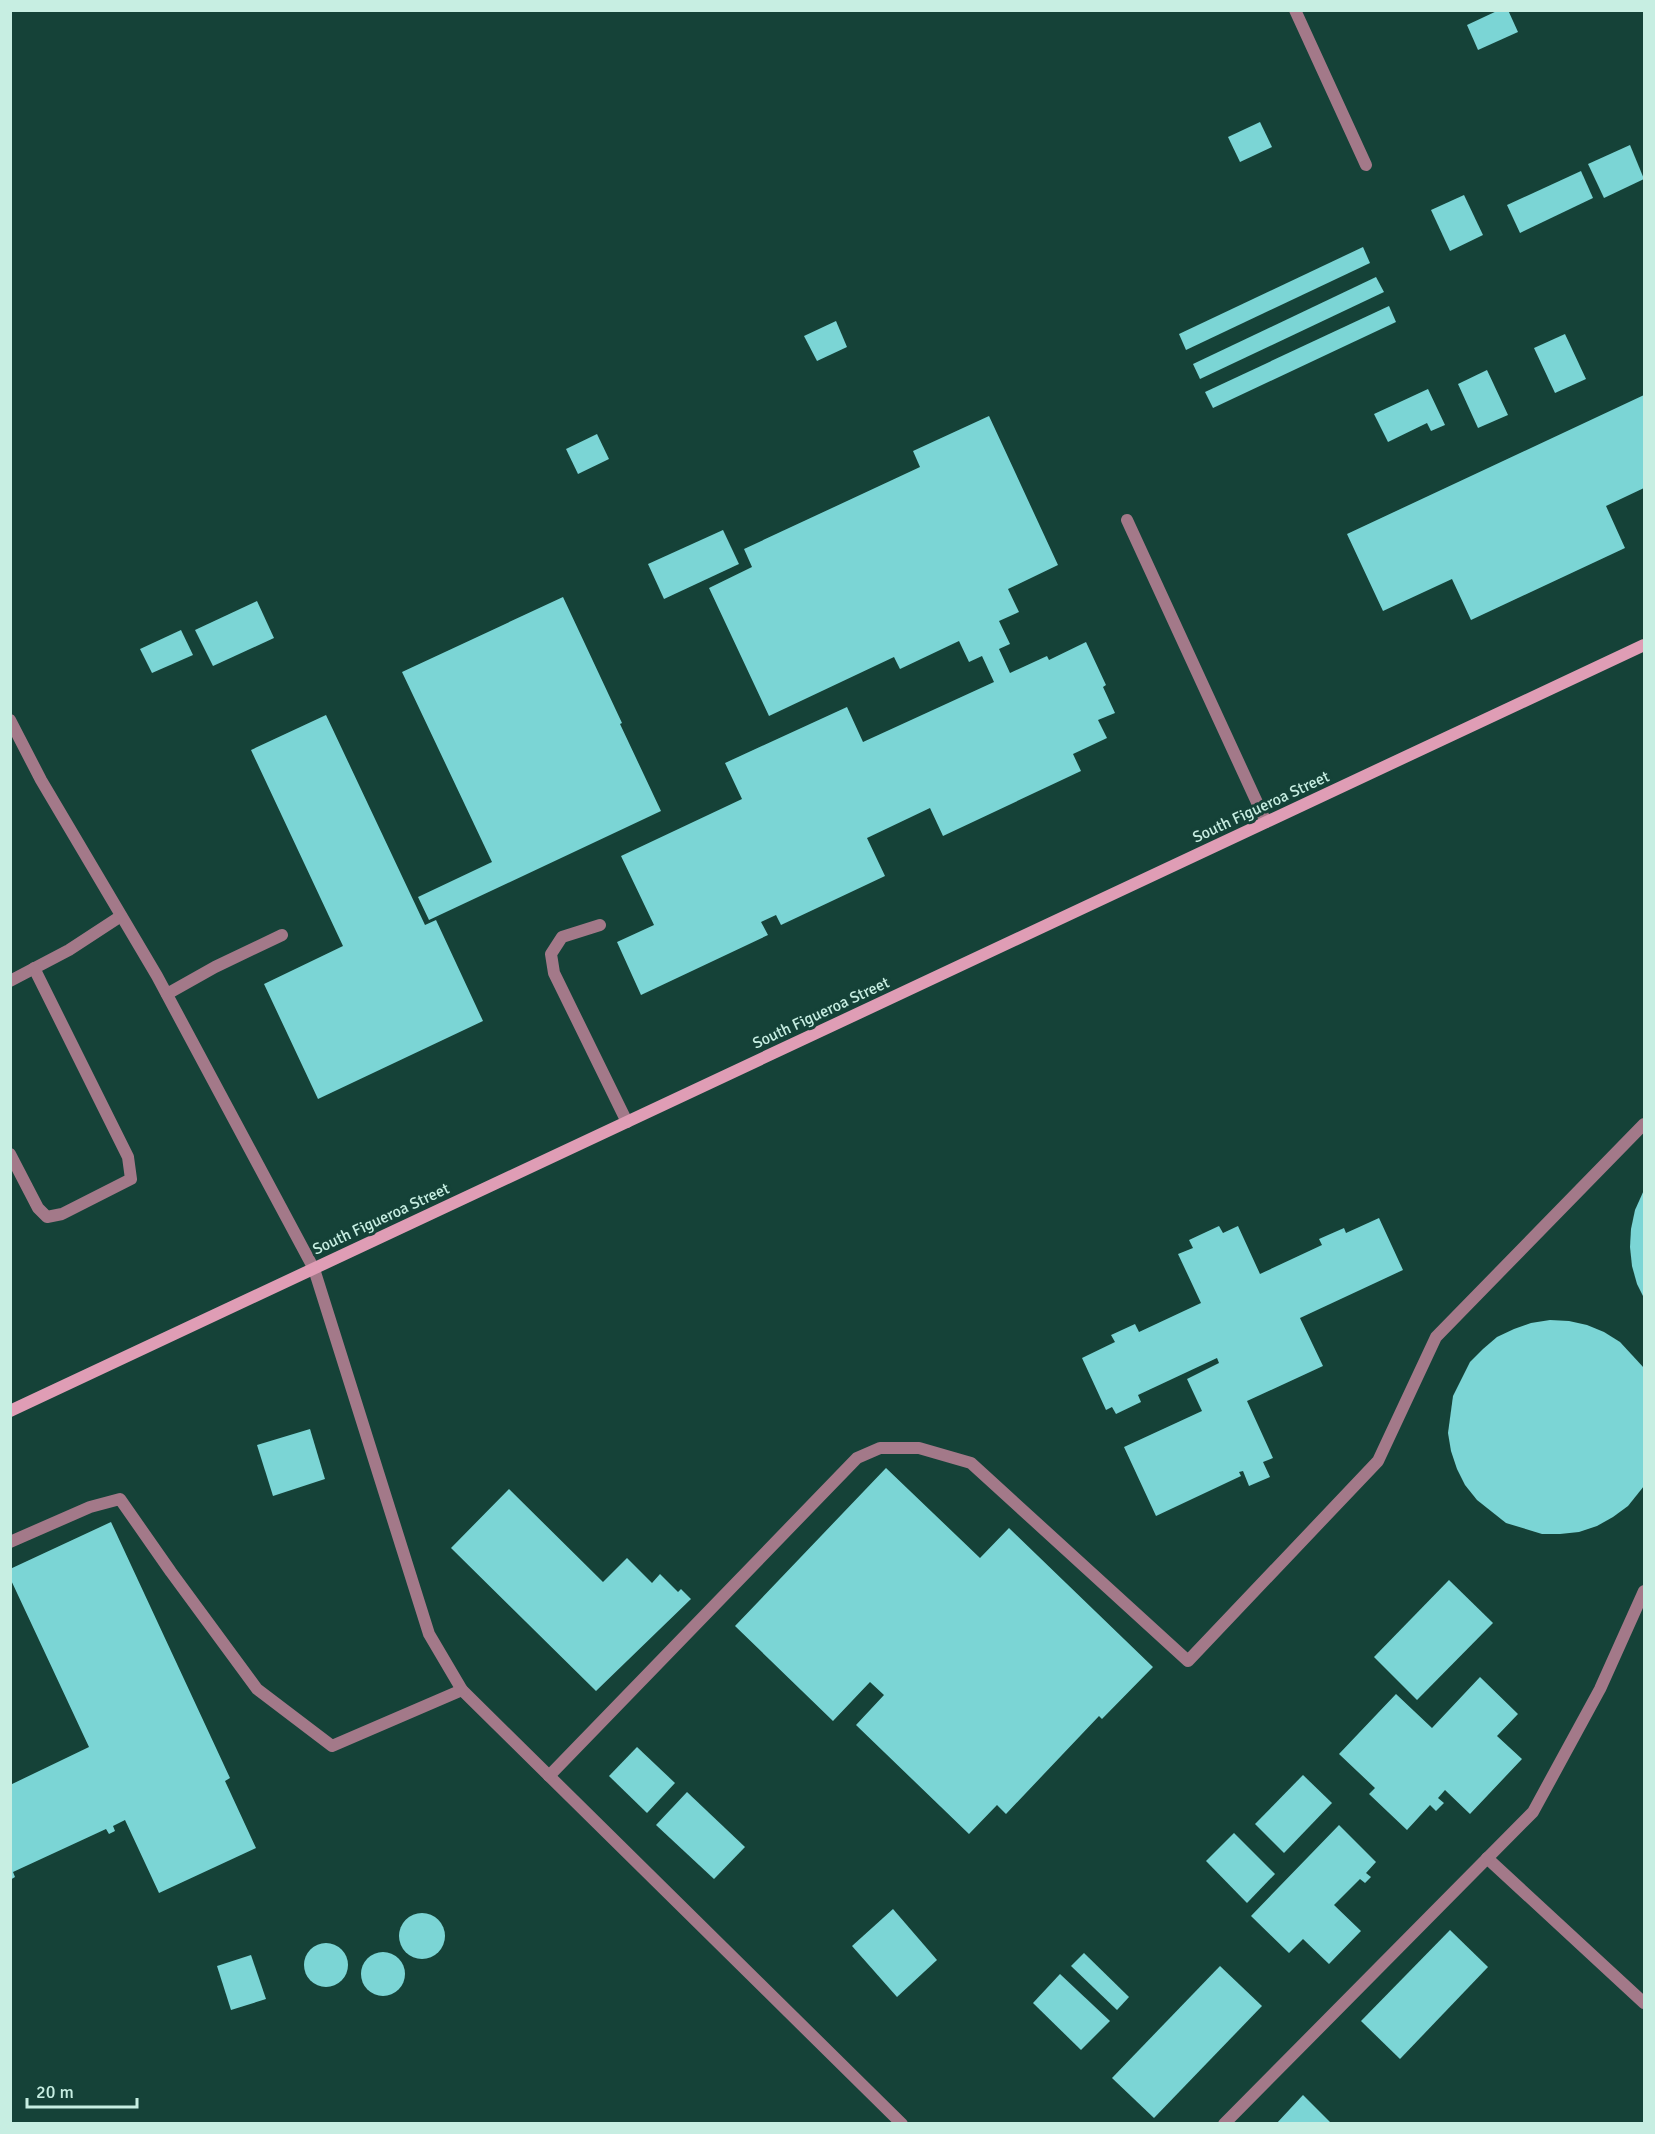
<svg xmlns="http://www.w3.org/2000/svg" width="1655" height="2134" viewBox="0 0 1655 2134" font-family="Signika,sans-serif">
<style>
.building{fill:#7bd5d5}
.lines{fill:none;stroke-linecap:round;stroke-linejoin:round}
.service{stroke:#a37989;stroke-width:12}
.secondary{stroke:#df9db5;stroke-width:12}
.labels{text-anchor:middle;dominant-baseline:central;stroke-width:6;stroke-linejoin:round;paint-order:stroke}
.street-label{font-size:16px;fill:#c7eee2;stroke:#154238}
</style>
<rect width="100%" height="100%" fill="#154238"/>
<!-- building -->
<g class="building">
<path d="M1499,10H1508L1518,32L1478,50L1467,25Z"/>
<path d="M1260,122L1272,147L1240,162L1228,137Z"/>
<path d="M1630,145L1644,179L1604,198L1588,164Z"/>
<path d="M1581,171L1593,198L1520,233L1507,205Z"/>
<path d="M1464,195L1483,235L1450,251L1431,210Z"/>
<path d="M1363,247L1370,263L1186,350L1179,334Z"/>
<path d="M1376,277L1384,292L1200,379L1193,364Z"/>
<path d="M1389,306L1396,322L1213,408L1205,392Z"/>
<path d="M836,321L847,347L817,361L804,336Z"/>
<path d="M1565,334L1586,379L1555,393L1534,348Z"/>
<path d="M1487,370L1508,415L1478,428L1458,384Z"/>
<path d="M1428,389L1445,425L1431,431L1427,423L1388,442L1374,414Z"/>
<path d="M1644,395V488L1606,506L1625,548L1471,620L1452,579L1383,611L1347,534Z"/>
<path d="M989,416L1058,565L1008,589L1019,612L999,621L1010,644L999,649L1010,673L1047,656L1049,660L1086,642L1106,685L1103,687L1115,713L1098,720L1107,738L1073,754L1081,771L943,836L930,808L867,838L885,876L781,925L776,915L761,922L768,935L641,995L617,942L654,925L621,856L742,799L725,763L847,707L863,742L994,682L982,656L969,662L959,641L900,669L894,657L769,716L709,588L752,567L744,549L920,467L913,451Z"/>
<path d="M597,434L609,459L578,474L566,449Z"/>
<path d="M723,530L739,564L664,599L648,564Z"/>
<path d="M563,597L622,723L620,724L661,811L429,920L418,897L492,862L402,672Z"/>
<path d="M257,601L274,638L213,666L195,630Z"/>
<path d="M181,630L193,655L152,673L140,649Z"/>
<path d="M326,715L425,925L436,920L483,1021L318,1099L264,984L343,946L251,750Z"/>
<path d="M1644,1190V1298L1637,1284L1632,1266L1630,1247L1631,1229L1635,1210Z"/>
<path d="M1379,1218L1403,1270L1300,1318L1323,1366L1247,1401L1273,1458L1263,1462L1270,1477L1249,1486L1243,1471L1239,1472L1241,1476L1156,1516L1124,1447L1202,1411L1187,1379L1219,1363L1217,1358L1138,1395L1141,1402L1116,1414L1112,1407L1106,1410L1082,1358L1115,1342L1111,1335L1135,1324L1139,1332L1201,1303L1178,1254L1193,1248L1189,1240L1219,1226L1223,1233L1238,1226L1260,1274L1322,1245L1319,1239L1344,1228L1346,1233Z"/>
<path d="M1550,1320L1569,1321L1587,1325L1604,1332L1620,1342L1644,1368V1486L1628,1506L1613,1517L1597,1526L1579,1532L1560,1534H1542L1506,1523L1477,1500L1465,1485L1457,1469L1451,1451L1448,1433L1453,1396L1470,1362L1483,1349L1497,1337L1514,1329L1531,1323Z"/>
<path d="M310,1429L325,1479L273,1496L257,1445Z"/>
<path d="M886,1468L980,1558L1009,1528L1153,1667L1102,1719L1099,1716L1006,1814L997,1805L969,1834L856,1725L884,1695L870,1682L833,1721L735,1626Z"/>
<path d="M509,1489L603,1582L627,1558L652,1583L660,1574L678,1592L681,1589L691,1599L596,1691L451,1548Z"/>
<path d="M111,1522L230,1778L225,1781L256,1848L159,1893L125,1820L113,1826L115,1831L109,1834L106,1829L13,1872L15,1877L10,1880V1785L89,1747L10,1578V1569Z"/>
<path d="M1449,1580L1493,1623L1417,1700L1374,1657Z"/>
<path d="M1480,1677L1518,1714L1497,1736L1522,1759L1470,1814L1445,1790L1438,1798L1444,1803L1436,1811L1430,1805L1407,1830L1369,1794L1375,1788L1339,1754L1396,1694L1432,1728Z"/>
<path d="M637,1747L675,1783L647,1813L609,1776Z"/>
<path d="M1303,1775L1332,1803L1284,1853L1255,1824Z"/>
<path d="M687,1792L745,1847L714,1879L656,1825Z"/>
<path d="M1339,1825L1376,1862L1366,1873L1371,1877L1365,1883L1360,1879L1334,1905L1361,1931L1329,1964L1303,1939L1289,1953L1251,1916Z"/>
<path d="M1234,1833L1275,1874L1247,1903L1206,1861Z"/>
<path d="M893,1909L937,1960L897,1997L852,1946Z"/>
<circle cx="422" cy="1936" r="23"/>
<path d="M1450,1930L1488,1967L1400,2059L1361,2021Z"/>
<circle cx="326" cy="1965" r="22"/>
<circle cx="383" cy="1974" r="22"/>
<path d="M1084,1953L1129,1997L1117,2010L1071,1966Z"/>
<path d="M251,1955L266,1999L231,2010L217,1966Z"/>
<path d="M1220,1966L1262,2006L1154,2118L1112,2078Z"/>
<path d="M1060,1974L1110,2021L1081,2050L1033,2003Z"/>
<path d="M1303,2095L1332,2124H1276Z"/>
</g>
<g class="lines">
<!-- service -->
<g class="service">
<path d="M1295,10L1366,165"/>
<path d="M1127,520L1266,822"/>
<path d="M10,720L41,780L157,976L314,1269L429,1634L462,1690L902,2124"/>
<path d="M600,925L562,937L551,954L554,973L627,1122"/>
<path d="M10,981L69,950L121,916"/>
<path d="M167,994L215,967L282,935"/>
<path d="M10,1154L38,1208L47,1217L62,1214L131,1179L128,1157L34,968"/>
<path d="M10,1542L90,1507L120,1499L171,1572L257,1689L332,1746L462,1690"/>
<path d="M549,1776L857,1458L880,1448H919L971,1463L1188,1661L1378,1461L1436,1337L1644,1124"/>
<path d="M1487,1858L1644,2003"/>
<path d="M1224,2124L1533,1812L1600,1689L1644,1591"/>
</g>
<!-- secondary -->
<path class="secondary" d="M10,1411L1644,645"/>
</g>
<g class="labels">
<!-- street labels -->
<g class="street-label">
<text transform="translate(1261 807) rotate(-25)">South Figueroa Street</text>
<text transform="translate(821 1013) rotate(-25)">South Figueroa Street</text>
<text transform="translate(381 1219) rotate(-25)">South Figueroa Street</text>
</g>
</g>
<!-- border -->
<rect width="1655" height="2134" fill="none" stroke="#c7eee2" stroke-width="24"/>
<!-- scale -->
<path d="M27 2098v9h110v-9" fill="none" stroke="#c7eee2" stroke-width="3"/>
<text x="36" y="2098" font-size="18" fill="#c7eee2" stroke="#154238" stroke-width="4.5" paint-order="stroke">20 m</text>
</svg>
